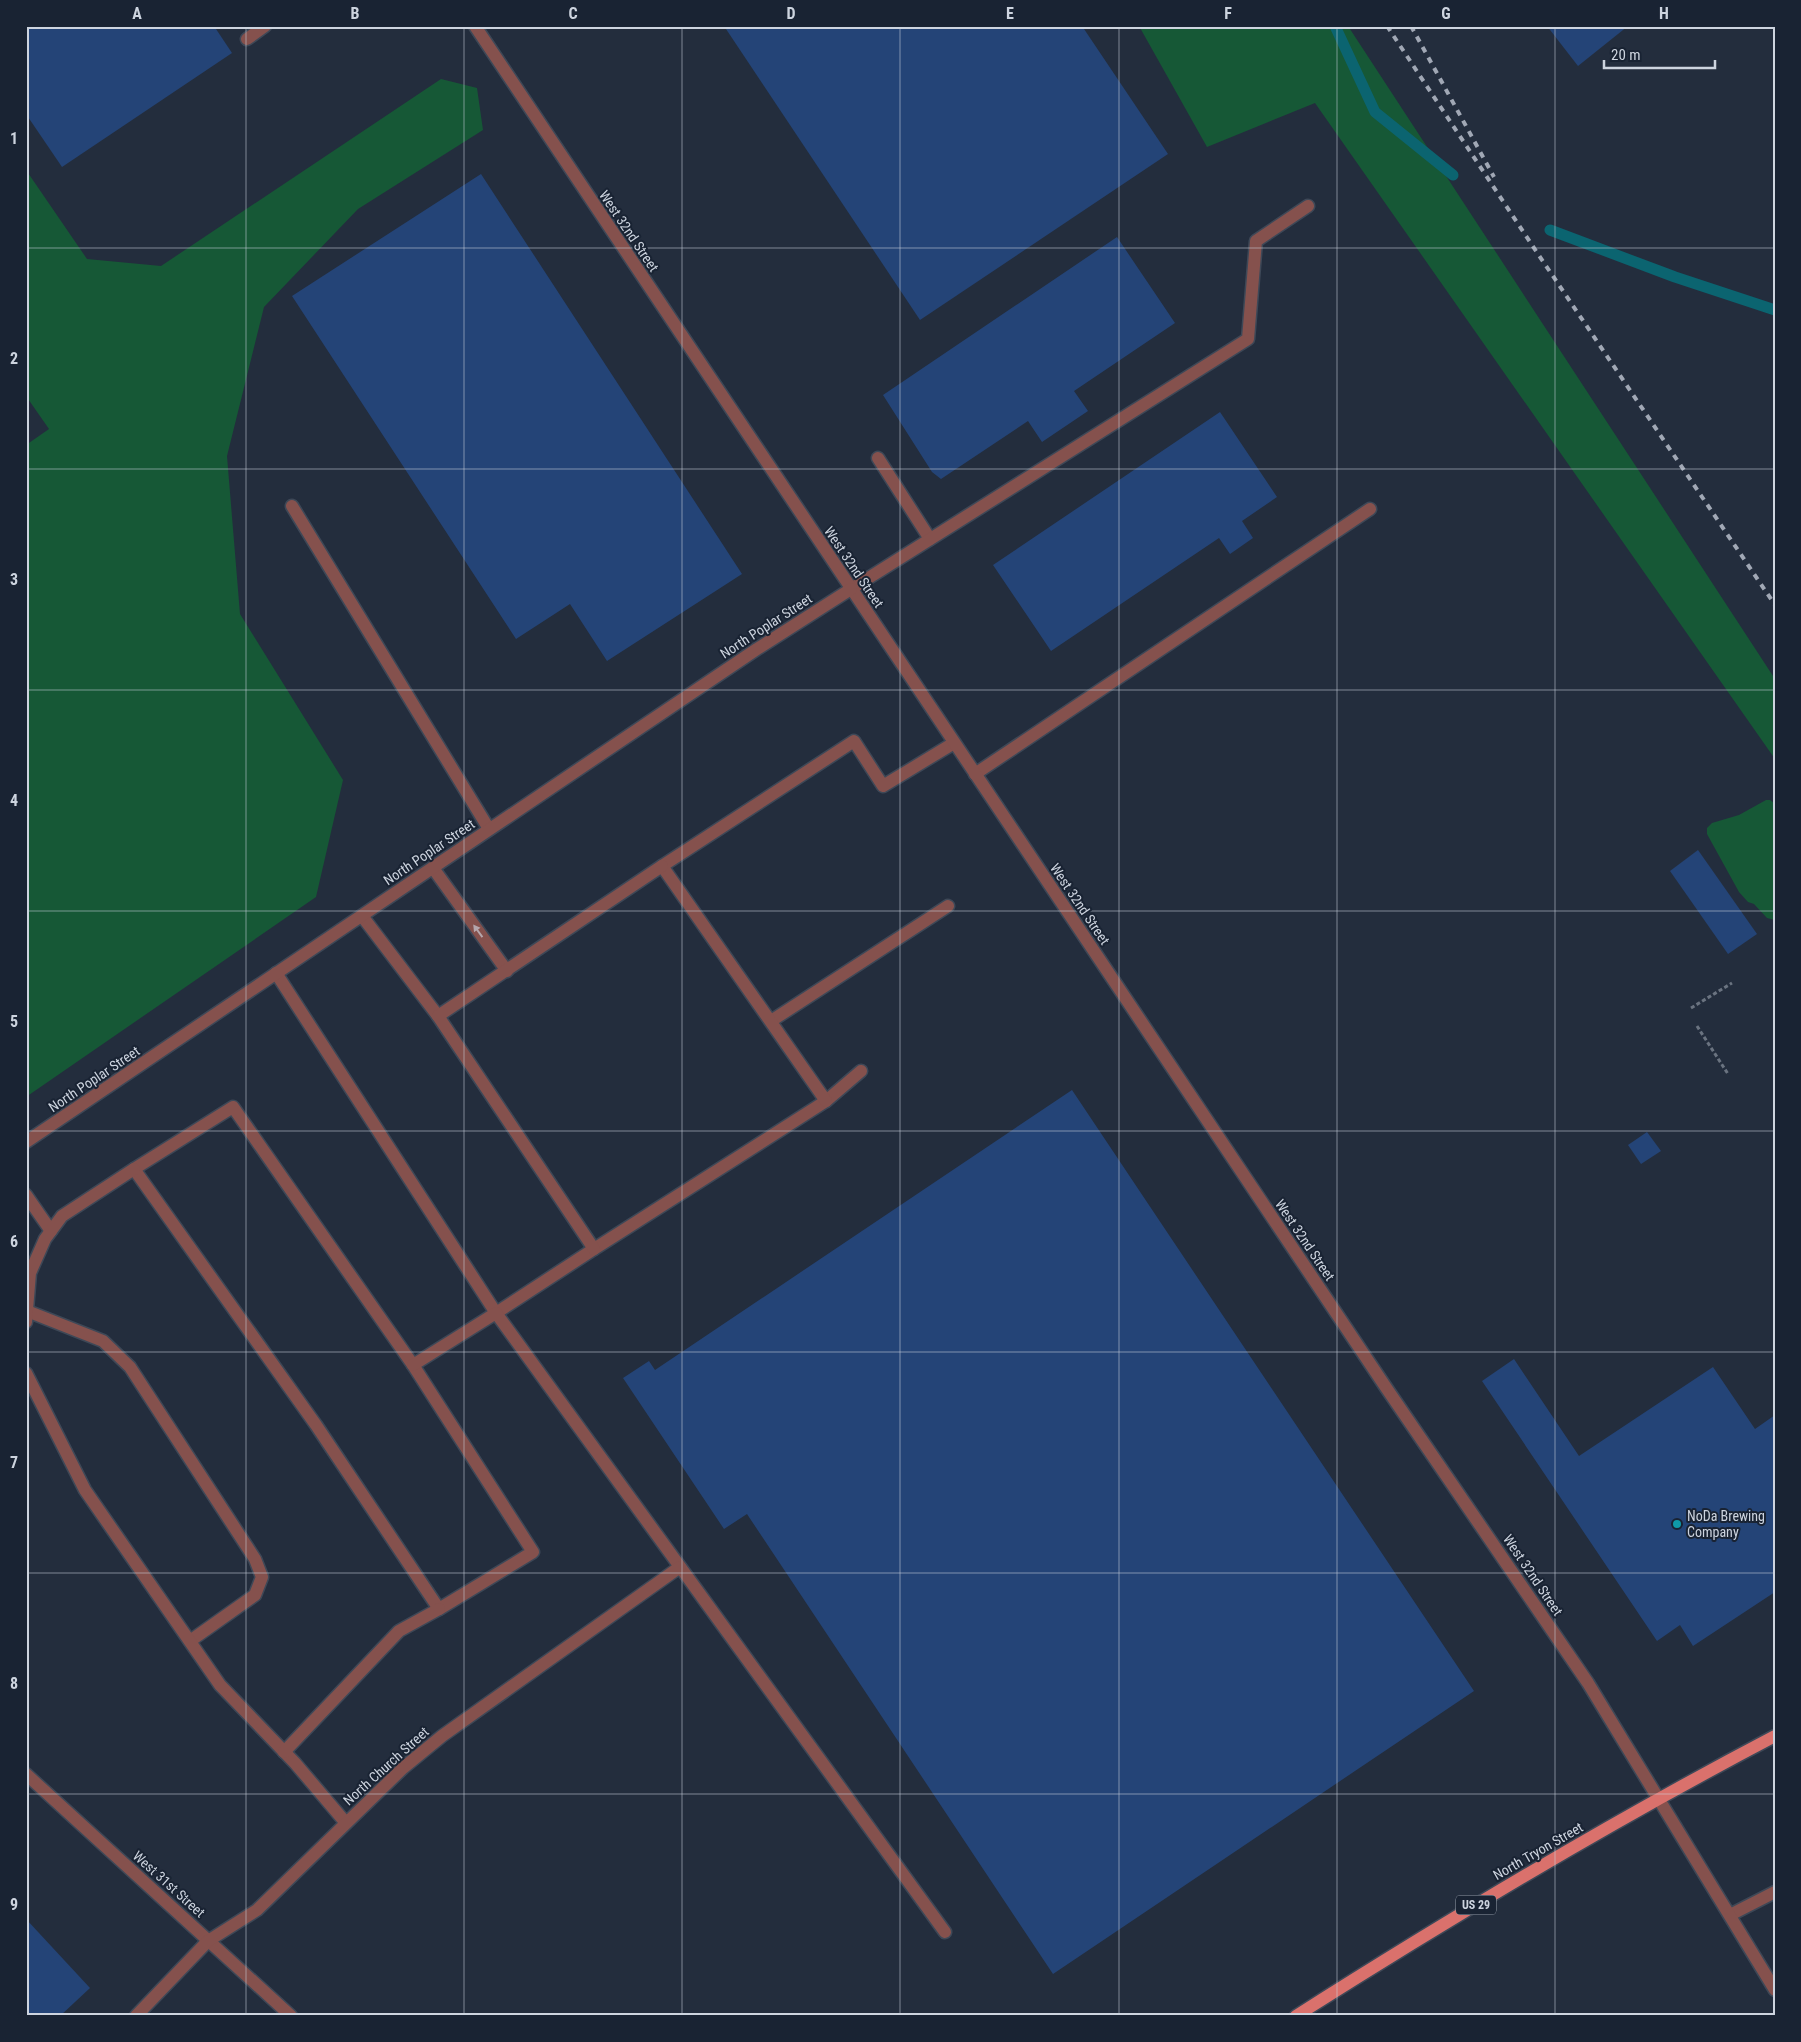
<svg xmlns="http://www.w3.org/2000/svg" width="1801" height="2042" viewBox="0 0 1801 2042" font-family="'Roboto Condensed',sans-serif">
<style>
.green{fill:#165836}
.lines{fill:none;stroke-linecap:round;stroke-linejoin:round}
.stream{stroke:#0b6470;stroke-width:11}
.building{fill:#244477}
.lane-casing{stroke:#3e4857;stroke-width:15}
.street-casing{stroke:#3e4857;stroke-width:15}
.primary-casing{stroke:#3e4857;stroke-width:15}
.path{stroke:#6a7380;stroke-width:3;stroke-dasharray:4 2.5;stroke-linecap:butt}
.lane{stroke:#85514d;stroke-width:12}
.street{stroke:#85514d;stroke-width:12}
.primary{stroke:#da716c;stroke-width:12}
.rail{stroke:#a1a8b5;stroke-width:4;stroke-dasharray:6 6;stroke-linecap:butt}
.oneway{fill:#b4a6ac}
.grid{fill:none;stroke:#cdd4df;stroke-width:1;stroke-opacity:0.55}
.culture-dot{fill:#0f9aa8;stroke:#192333;stroke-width:2}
.labels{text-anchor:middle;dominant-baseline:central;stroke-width:4;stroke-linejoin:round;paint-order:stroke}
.shield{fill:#192333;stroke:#979fab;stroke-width:1}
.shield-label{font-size:12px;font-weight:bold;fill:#cdd4df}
.street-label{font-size:14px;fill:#cdd4df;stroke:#192333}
.poi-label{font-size:14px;fill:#cdd4df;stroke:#192333;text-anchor:start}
.neatline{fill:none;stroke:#cdd4df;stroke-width:2}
.grid-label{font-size:16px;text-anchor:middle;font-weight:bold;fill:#cdd4df}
</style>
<rect width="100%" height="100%" fill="#232d3d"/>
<!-- green -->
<g class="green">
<path d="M1139,26H1348L1775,679V759L1315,103L1207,147Z"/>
<path d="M441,79L477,88L483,130L358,209L264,307L227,456L240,614L343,780L316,897L26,1097V445L49,429L26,396V170L87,259L161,266Z"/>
<path d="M1766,800H1770L1775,804V920L1767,918L1754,904L1748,902L1739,892L1707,834V828L1712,823L1739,815Z"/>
</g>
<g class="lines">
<!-- stream -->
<g class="stream">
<path d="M1335,26L1375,112L1453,175"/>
<path d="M1550,230L1675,277L1775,310"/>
</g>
</g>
<!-- building -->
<g class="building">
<path d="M26,26H214L232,53L62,167L26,114Z"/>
<path d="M724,26H1082L1168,154L920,320Z"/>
<path d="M1547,26H1628L1578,66Z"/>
<path d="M481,174L742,574L607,661L570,604L516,639L292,296Z"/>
<path d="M1117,237L1175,323L1074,391L1088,411L1042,442L1028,421L941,479L932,472L883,395Z"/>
<path d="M1220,412L1277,497L1242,521L1253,538L1230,554L1219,538L1051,651L993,565Z"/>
<path d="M1698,850L1757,934L1728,954L1670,871Z"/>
<path d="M1072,1090L1474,1691L1053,1974L747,1514L724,1529L623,1378L649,1361L655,1370Z"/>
<path d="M1647,1132L1661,1151L1641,1164L1628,1145Z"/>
<path d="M1514,1359L1579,1456L1713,1367L1755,1429L1775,1415V1592L1693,1646L1680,1625L1657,1641L1482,1381Z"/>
<path d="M26,1919L90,1988L60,2016H26Z"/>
</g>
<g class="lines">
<!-- lane casing -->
<g class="lane-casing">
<g id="lane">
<path d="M247,39L265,26"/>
<path d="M878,458L930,539"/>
<path d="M292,506L489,829"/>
<path d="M851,589L1248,339L1256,241L1308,206"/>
<path d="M975,774L1370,509"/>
<path d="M433,868L507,971"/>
<path d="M362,916L438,1016"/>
<path d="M276,973L496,1313L594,1249L826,1101L861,1071"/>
<path d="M771,1021L948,906"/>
<path d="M826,1101L662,866L854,741L883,786L954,743"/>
<path d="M233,1107L413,1365L533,1552L439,1609L316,1425L134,1169Z"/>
<path d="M26,1195L51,1231"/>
<path d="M594,1249L438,1016L662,866"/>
<path d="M27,1311L103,1341L130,1367L255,1559L262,1577L255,1595L190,1641"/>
<path d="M26,1322L30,1273L45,1239L62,1216L134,1169"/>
<path d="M413,1365L496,1313L945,1932"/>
<path d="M26,1373L85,1490L220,1685L295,1763L346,1823"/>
<path d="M284,1752L399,1631L439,1609"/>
<path d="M1730,1915L1775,1892"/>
</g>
</g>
<!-- street casing -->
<g class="street-casing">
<g id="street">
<path d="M475,26L1387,1389L1588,1683L1775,1990"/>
<path d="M26,1142L757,649L851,589"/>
<path d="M26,1774L291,2016"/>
<path d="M136,2016L208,1941L257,1910L403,1768L442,1736L680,1567"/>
</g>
</g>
<!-- primary casing -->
<g class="primary-casing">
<path id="primary" d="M1296,2016C1452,1917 1611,1822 1775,1736"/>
</g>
<!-- path -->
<g class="path">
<path d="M1691,1008L1732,983"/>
<path d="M1697,1026L1728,1074"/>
</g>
<!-- lane -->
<use href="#lane" class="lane"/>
<!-- street -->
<use href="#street" class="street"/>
<!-- primary -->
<use href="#primary" class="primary"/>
<!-- rail -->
<g class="rail">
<path d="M1387,26L1536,251L1775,605"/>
<path d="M1411,26L1494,177"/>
</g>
</g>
<!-- one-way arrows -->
<defs><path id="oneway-solid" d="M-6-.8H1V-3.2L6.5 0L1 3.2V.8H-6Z" transform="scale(1.25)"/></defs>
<use class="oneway" href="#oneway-solid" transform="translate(478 931) rotate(-126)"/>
<!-- grid -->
<path class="grid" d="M246,26V2016M464,26V2016M682,26V2016M900,26V2016M1119,26V2016M1337,26V2016M1555,26V2016M26,248H1775M26,469H1775M26,690H1775M26,911H1775M26,1131H1775M26,1352H1775M26,1573H1775M26,1794H1775"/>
<!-- markers -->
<circle class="culture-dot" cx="1677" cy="1524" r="5"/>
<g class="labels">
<!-- shield labels -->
<rect class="shield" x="1456" y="1895.5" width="40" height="19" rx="4"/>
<g class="shield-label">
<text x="1476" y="1905">US 29</text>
</g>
<!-- street labels -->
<g class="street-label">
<text transform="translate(629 231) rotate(56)">West 32nd Street</text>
<text transform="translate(854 567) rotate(56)">West 32nd Street</text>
<text transform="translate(766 626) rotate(-33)">North Poplar Street</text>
<text transform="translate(429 852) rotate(-34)">North Poplar Street</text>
<text transform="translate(1080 904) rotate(56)">West 32nd Street</text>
<text transform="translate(94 1079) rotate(-34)">North Poplar Street</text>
<text transform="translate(1305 1240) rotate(56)">West 32nd Street</text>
<text transform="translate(1533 1575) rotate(56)">West 32nd Street</text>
<text transform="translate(386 1766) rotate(-42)">North Church Street</text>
<text transform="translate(1538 1851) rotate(-30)">North Tryon Street</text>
<text transform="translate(169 1884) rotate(42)">West 31st Street</text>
</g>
<!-- poi labels -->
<g class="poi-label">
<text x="1687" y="1516">NoDa Brewing<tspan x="1687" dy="16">Company</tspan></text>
</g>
</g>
<!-- border -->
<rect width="1801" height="2042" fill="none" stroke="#192333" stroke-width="55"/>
<!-- scale -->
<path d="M1604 60v8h111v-8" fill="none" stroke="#cdd4df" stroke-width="2.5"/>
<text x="1611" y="60" font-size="15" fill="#cdd4df" stroke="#192333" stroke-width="4" paint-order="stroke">20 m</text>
<rect x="28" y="28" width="1746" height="1986" class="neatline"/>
<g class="grid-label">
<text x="137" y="19">A</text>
<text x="355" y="19">B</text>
<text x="573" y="19">C</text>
<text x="791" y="19">D</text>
<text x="1010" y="19">E</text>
<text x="1228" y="19">F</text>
<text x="1446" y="19">G</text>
<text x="1664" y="19">H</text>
<text x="14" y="144">1</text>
<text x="14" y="364">2</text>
<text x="14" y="585">3</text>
<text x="14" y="806">4</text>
<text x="14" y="1027">5</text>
<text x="14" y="1247">6</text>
<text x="14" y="1468">7</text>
<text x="14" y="1689">8</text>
<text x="14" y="1910">9</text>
</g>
</svg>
